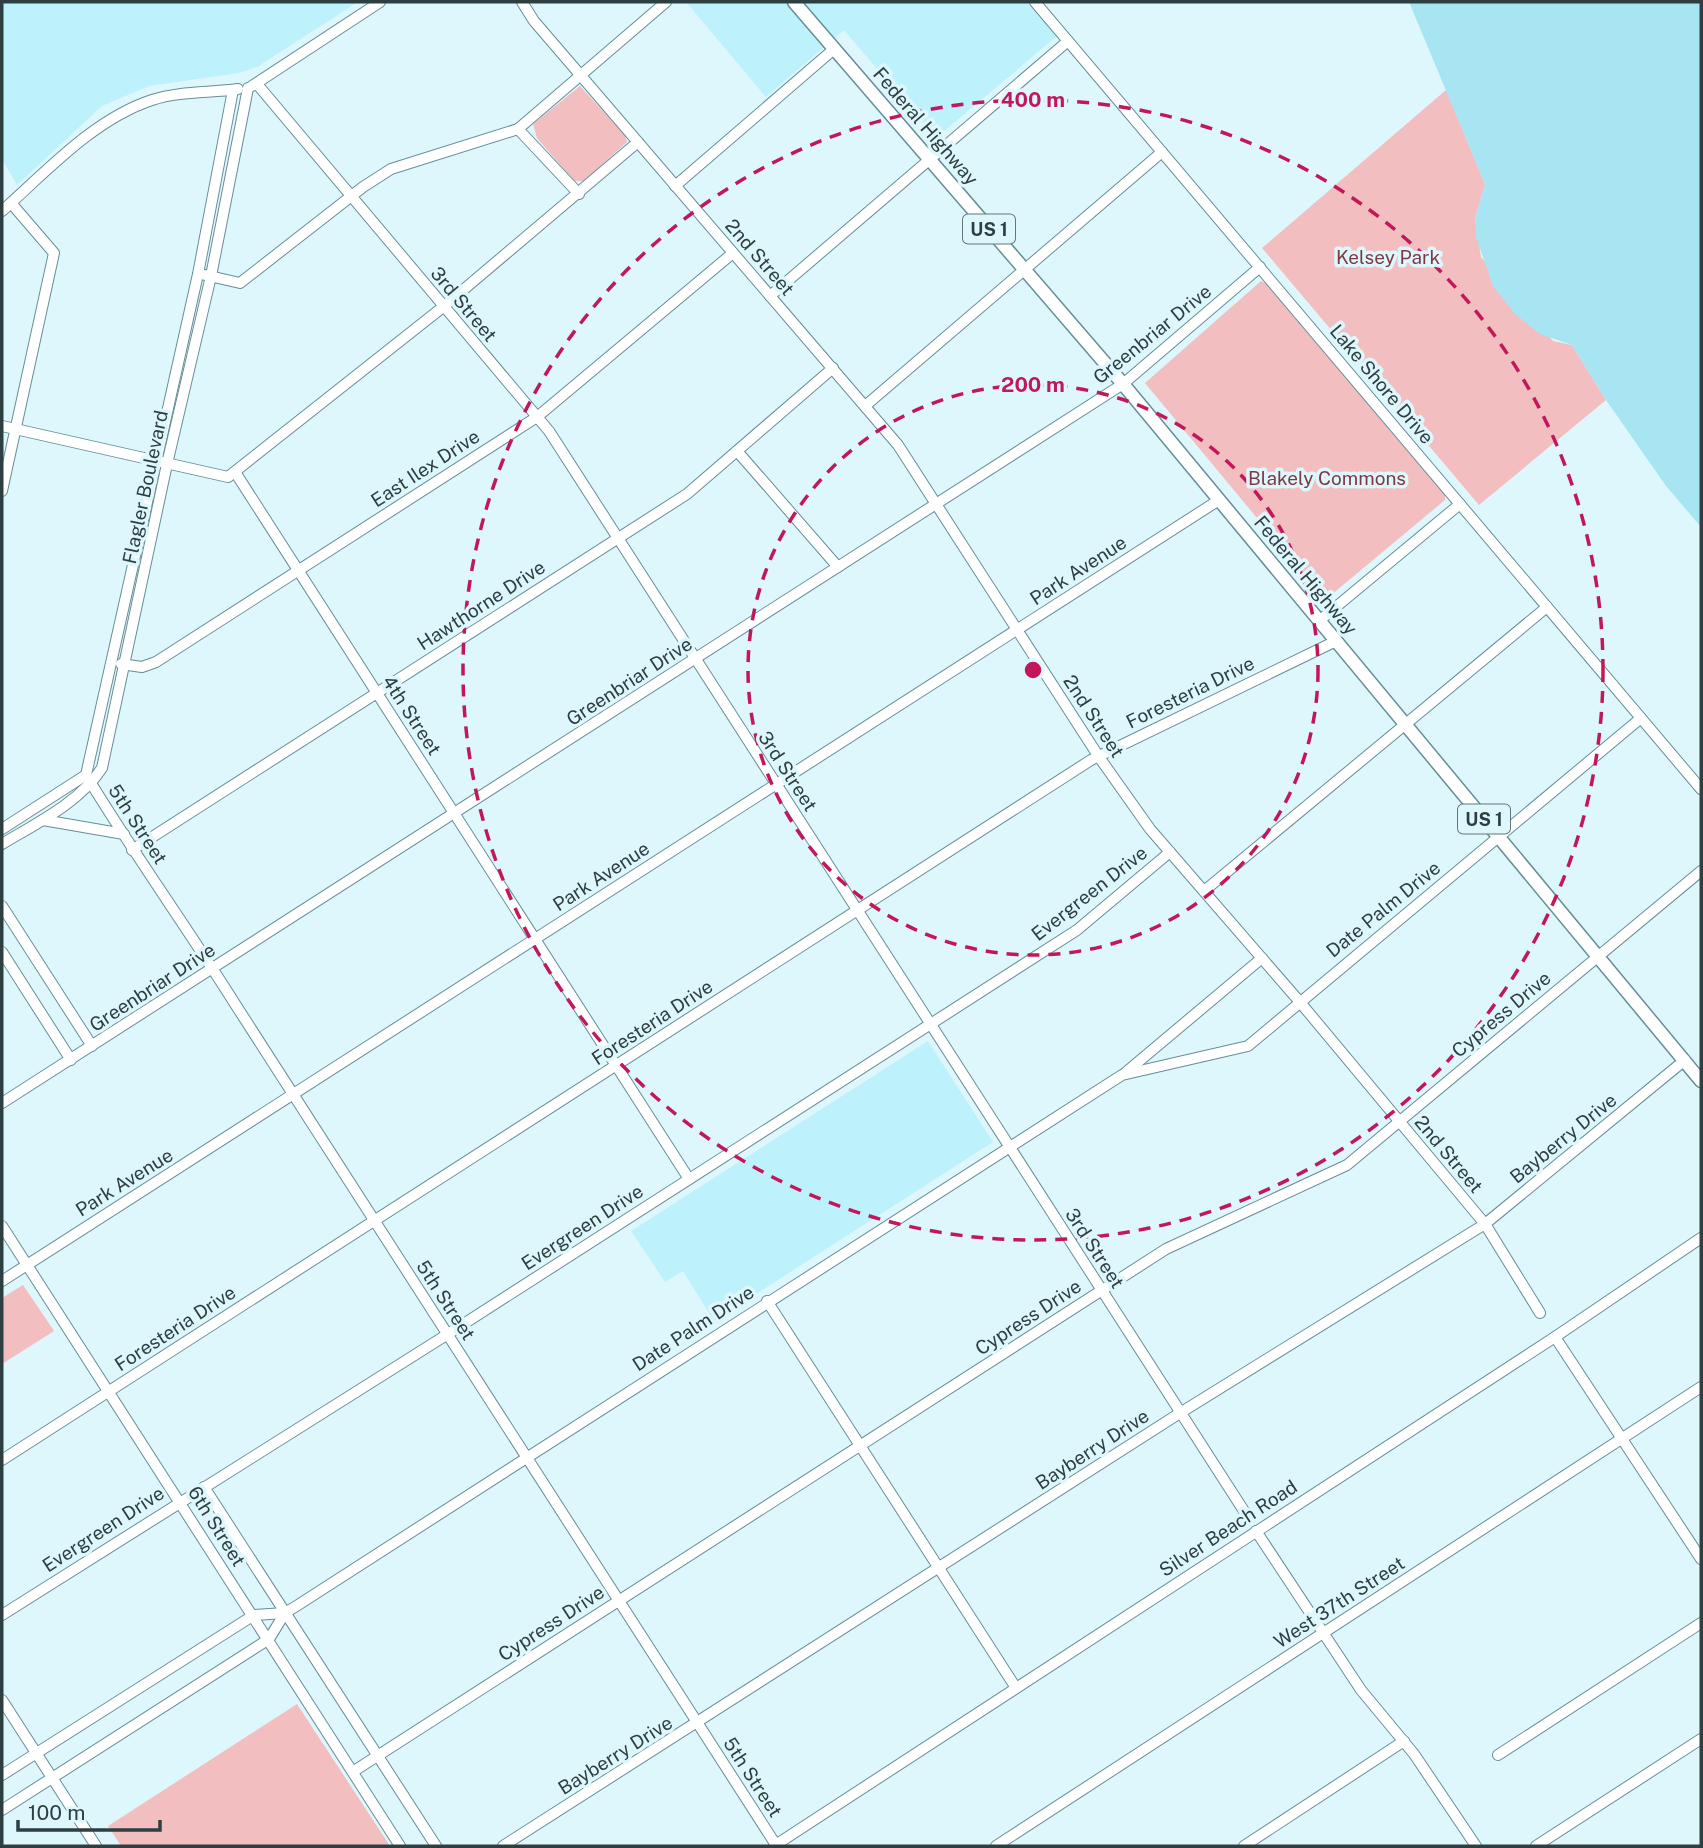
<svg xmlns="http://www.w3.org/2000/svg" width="1703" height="1848" viewBox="0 0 1703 1848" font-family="'Public Sans',sans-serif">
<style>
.built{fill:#bdf1fc}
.green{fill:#f2bebf}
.water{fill:#a7e5f2}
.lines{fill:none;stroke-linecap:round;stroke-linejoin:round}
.minor-casing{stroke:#668e96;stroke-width:12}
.major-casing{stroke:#668e96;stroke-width:15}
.minor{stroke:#fff;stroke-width:10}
.major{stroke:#fff;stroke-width:12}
.ring{fill:none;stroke:#c2185b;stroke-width:3.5;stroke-dasharray:12 9}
.labels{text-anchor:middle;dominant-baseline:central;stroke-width:7;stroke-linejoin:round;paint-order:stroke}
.shield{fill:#def7fd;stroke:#63767a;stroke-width:2}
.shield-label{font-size:18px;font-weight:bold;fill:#2e3f42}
.street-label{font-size:19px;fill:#2e3f42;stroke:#def7fd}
.park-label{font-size:19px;fill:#7e3a40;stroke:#def7fd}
.centre{fill:#c2185b;stroke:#def7fd;stroke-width:3.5}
.ring-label{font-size:21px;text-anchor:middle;font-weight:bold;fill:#c2185b;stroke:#def7fd;stroke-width:7;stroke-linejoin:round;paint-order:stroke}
</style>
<rect width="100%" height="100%" fill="#def7fd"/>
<!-- built -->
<g class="built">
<path d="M2,2H358L257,67L239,73L149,86L102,106L17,185L2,159Z"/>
<path d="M686,2H1027L1057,36L936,138L844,30L766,97Z"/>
<path d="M928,1041L993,1142L714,1321L683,1271L665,1282L631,1231Z"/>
</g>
<!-- green -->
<g class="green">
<path d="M580,86L625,135L627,142L584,181H574L537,138L533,124Z"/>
<path d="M1446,90L1485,184L1475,219L1481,257L1553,341L1572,345L1606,400L1479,505L1262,248Z"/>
<path d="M1261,281L1268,284L1445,493V500L1325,600L1145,383Z"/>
<path d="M23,1285L54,1331L2,1364V1298Z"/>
<path d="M297,1704L390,1846H121L108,1826Z"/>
</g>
<!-- water -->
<path class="water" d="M1409,2H1701V527L1666,486L1606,400L1572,345L1540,334L1515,314L1493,286L1476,237L1475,219L1485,184Z"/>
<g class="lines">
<!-- minor casing -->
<g class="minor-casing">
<g id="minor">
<path d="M522,2L534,21L898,445L1099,757L1150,829L1299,1001L1485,1224L1540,1313"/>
<path d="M1035,2L1701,789"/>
<path d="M257,84L549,431L1244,1511"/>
<path d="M252,86L380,2"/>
<path d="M518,129L579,194"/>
<path d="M675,186L834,49"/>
<path d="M2,211C47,171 94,119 152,100C180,91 209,93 238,89"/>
<path d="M205,275L240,283L363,187L391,169L518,129L666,2"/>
<path d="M770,296L1068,41"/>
<path d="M865,406L1162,152"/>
<path d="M2,426L228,477L443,307L638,142"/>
<path d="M737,451L838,567"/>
<path d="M235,472L689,1179"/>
<path d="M2,491L54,253L11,203"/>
<path d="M1319,621L1460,504"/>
<path d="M121,664L142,667L156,662L537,417L733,253"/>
<path d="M86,775C134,854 188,929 237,1007L776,1845"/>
<path d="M43,820L124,834"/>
<path d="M2,829L86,775L198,274L233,90"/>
<path d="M2,844C37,823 80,802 102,768L167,464L211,276L248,88"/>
<path d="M132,850L687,494L833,368"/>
<path d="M1204,891L1547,607"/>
<path d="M2,906L92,1046"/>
<path d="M2,952L71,1060"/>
<path d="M1125,1073L1262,958"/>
<path d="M2,1103L1123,384L1260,267"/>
<path d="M2,1226L400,1846"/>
<path d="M2,1281L1219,500"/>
<path d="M767,1301L1016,1688"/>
<path d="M1555,1337L1701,1559"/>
<path d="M2,1460L1091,760L1336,641"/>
<path d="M204,1487L436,1846"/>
<path d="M1256,1531L1361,1690L1414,1754L1476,1846"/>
<path d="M2,1615L448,1334L1077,930L1170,852"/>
<path d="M2,1700L96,1846"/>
<path d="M1498,1755L1701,1623"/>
<path d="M354,1771L1166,1249L1347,1165L1701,871"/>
<path d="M2,1775L254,1615L285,1613L298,1605L1122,1075L1248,1046L1641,718"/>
<path d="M2,1810L269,1639L285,1613"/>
<path d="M503,1846L1180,1413L1485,1224L1685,1060"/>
<path d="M774,1846L1555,1337L1701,1238"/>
<path d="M996,1846L1701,1387"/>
<path d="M1244,1846L1404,1741"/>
<path d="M1536,1846L1701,1739"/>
</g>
</g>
<!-- major casing -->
<g class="major-casing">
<path id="major" d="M794,2L1123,384L1701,1081"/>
</g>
<!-- minor -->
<use href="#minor" class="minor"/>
<!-- major -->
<use href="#major" class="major"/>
</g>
<!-- distance rings -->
<g class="ring">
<circle cx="1033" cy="670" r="285"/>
<circle cx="1033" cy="670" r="570"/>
</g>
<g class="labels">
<!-- shield labels -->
<g class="shield">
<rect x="963" y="214.5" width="52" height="29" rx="5"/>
<rect x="1458" y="804.5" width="52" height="29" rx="5"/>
</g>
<g class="shield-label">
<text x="989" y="229">US 1</text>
<text x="1484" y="819">US 1</text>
</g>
<!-- street labels -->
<g class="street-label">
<text transform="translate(926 126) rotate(49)">Federal Highway</text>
<text transform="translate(760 257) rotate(49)">2nd Street</text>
<text transform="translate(464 304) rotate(50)">3rd Street</text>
<text transform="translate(1152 334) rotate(-39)">Greenbriar Drive</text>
<text transform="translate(1382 384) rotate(50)">Lake Shore Drive</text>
<text transform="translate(425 468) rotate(-33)">East Ilex Drive</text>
<text transform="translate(145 487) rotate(-78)">Flagler Boulevard</text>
<text transform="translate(1078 570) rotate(-33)">Park Avenue</text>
<text transform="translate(1306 575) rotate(50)">Federal Highway</text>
<text transform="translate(481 605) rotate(-33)">Hawthorne Drive</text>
<text transform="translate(629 681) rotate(-33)">Greenbriar Drive</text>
<text transform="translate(1190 692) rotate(-26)">Foresteria Drive</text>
<text transform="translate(412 715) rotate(57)">4th Street</text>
<text transform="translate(1094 716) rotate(57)">2nd Street</text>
<text transform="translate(788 771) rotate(57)">3rd Street</text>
<text transform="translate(138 824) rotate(57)">5th Street</text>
<text transform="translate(601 876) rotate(-33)">Park Avenue</text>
<text transform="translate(1089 893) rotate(-38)">Evergreen Drive</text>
<text transform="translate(1383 909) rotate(-39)">Date Palm Drive</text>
<text transform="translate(152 987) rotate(-33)">Greenbriar Drive</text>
<text transform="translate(1501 1014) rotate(-40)">Cypress Drive</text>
<text transform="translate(652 1022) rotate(-33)">Foresteria Drive</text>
<text transform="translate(1563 1138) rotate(-39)">Bayberry Drive</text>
<text transform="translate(1449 1154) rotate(50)">2nd Street</text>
<text transform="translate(124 1182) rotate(-32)">Park Avenue</text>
<text transform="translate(582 1227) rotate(-33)">Evergreen Drive</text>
<text transform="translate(1095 1248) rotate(57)">3rd Street</text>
<text transform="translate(446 1300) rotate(57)">5th Street</text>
<text transform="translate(1028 1317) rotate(-33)">Cypress Drive</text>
<text transform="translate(175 1328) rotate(-33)">Foresteria Drive</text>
<text transform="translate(693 1328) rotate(-33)">Date Palm Drive</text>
<text transform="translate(1092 1449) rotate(-33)">Bayberry Drive</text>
<text transform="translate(217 1526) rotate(58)">6th Street</text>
<text transform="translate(1228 1528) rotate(-33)">Silver Beach Road</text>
<text transform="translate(103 1529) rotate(-33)">Evergreen Drive</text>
<text transform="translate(1339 1602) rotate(-33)">West 37th Street</text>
<text transform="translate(551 1623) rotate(-33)">Cypress Drive</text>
<text transform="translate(615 1755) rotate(-32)">Bayberry Drive</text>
<text transform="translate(753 1777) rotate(57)">5th Street</text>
</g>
<!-- park labels -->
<g class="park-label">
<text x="1388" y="257">Kelsey Park</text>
<text x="1327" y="478">Blakely Commons</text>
</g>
</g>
<circle cx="1033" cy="670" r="10" class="centre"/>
<g class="ring-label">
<text x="1033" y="107">400 m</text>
<text x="1033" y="392">200 m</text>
</g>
<!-- border -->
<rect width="1703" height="1848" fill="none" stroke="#2e3f42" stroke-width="7"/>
<!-- scale -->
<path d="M18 1820v10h142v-10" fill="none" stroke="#2e3f42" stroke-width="3.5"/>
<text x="28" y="1820" font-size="21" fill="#2e3f42" stroke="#def7fd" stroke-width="5" paint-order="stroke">100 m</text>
</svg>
